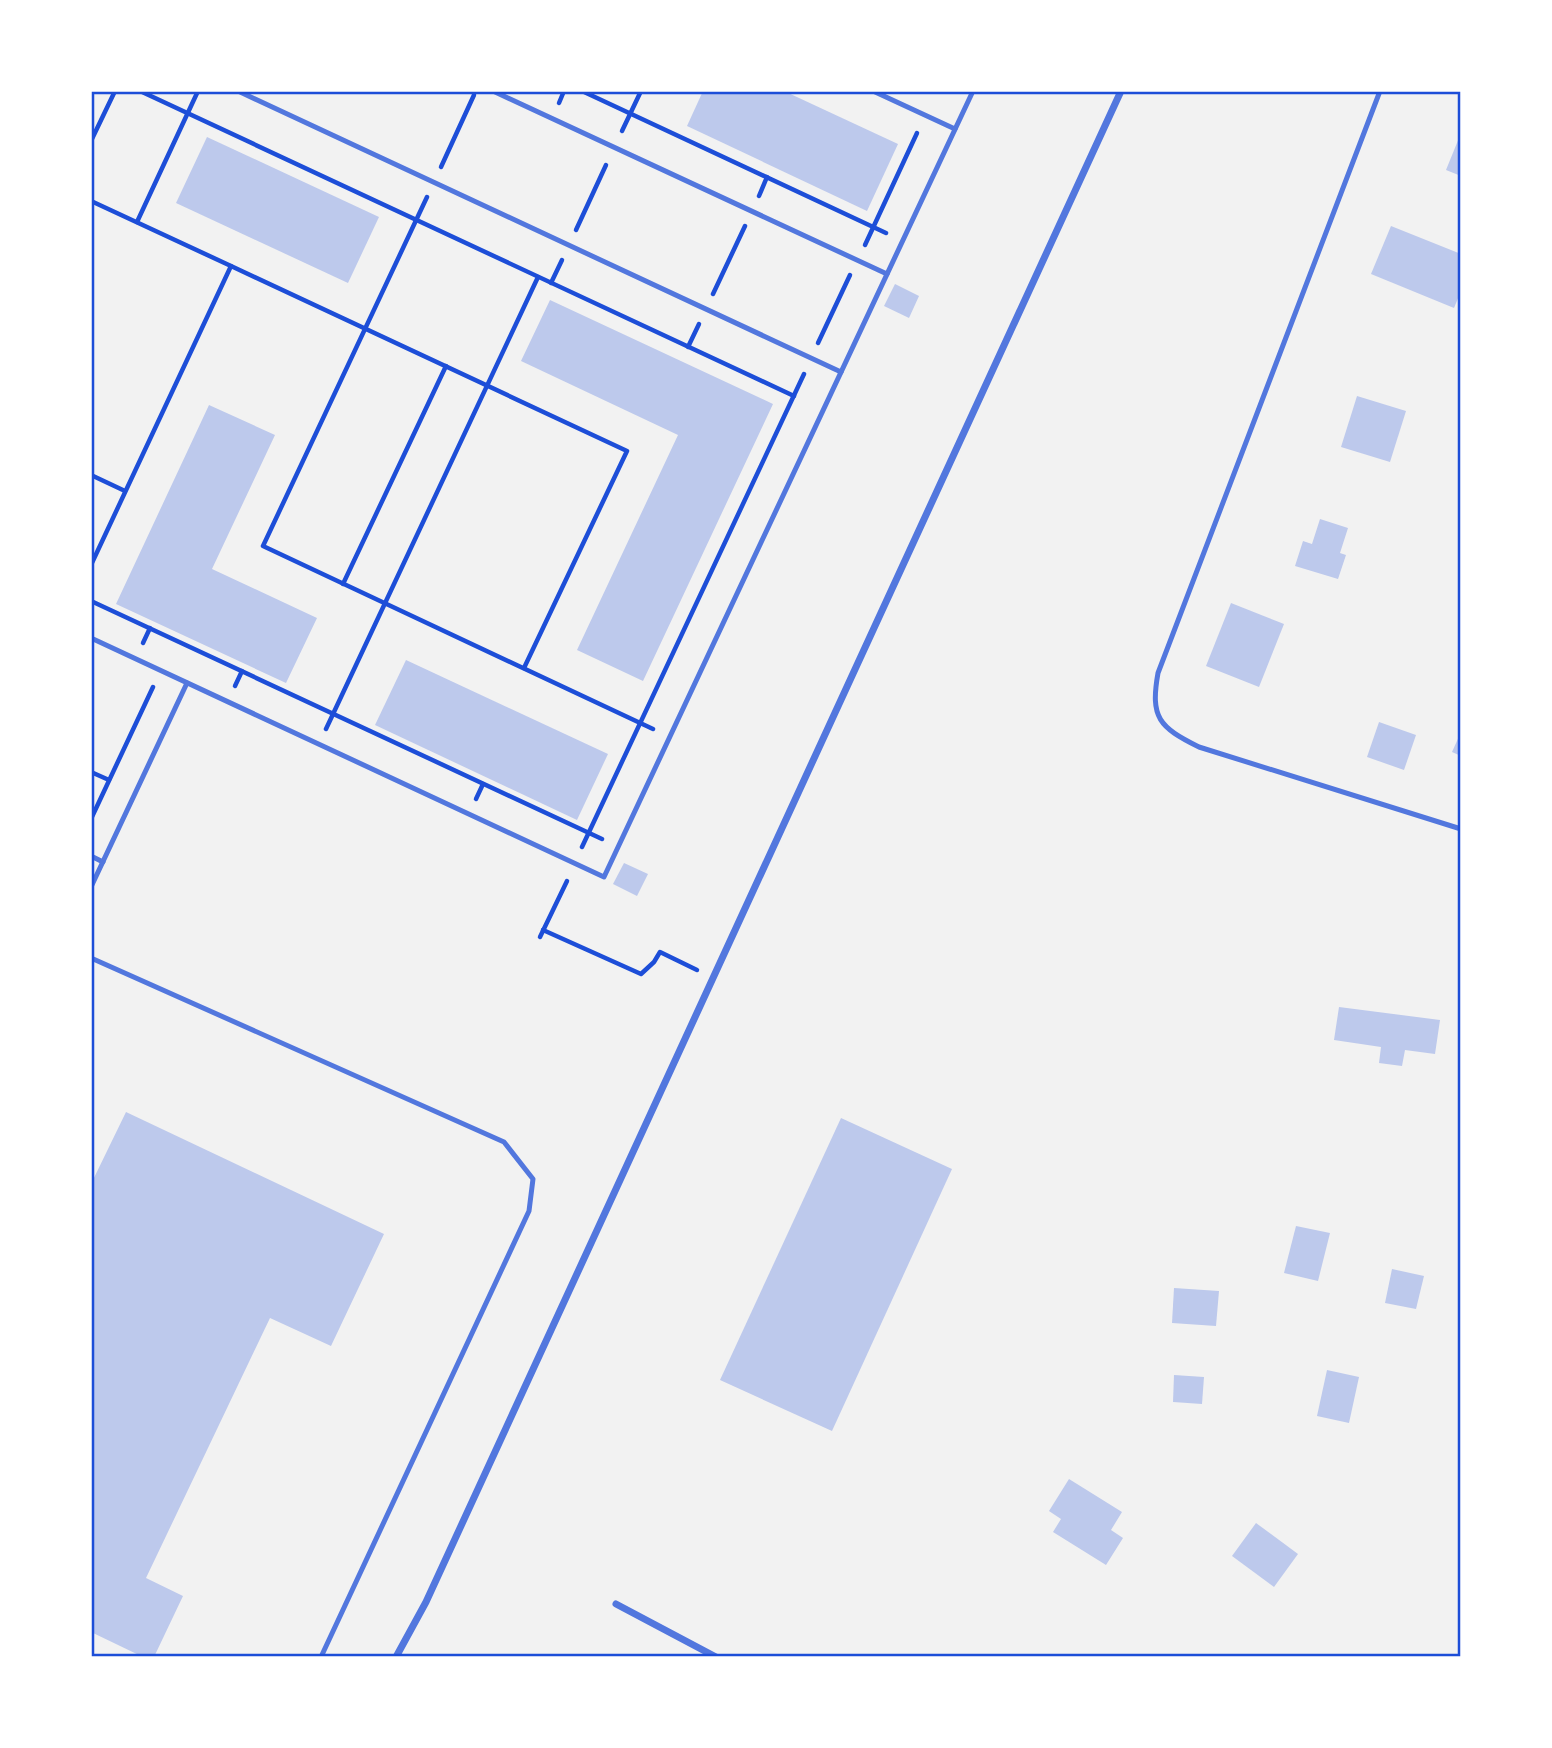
<svg xmlns="http://www.w3.org/2000/svg" width="1552" height="1748" viewBox="0 0 1552 1748" font-family="Inter,sans-serif">
<style>
.building{fill:#bdc9ec}
.lines{fill:none;stroke-linecap:round;stroke-linejoin:round}
.path{stroke:#1d4ed8;stroke-width:4.5}
.service{stroke:#5277de;stroke-width:5}
.minor{stroke:#5277de;stroke-width:7}
.neatline{fill:none;stroke:#1d4ed8;stroke-width:2.5}
</style>
<rect width="100%" height="100%" fill="#f2f2f2"/>
<!-- building -->
<g class="building">
<path d="M703,91H784L898,144L867,211L687,126Z"/>
<path d="M1461,133V176L1446,170Z"/>
<path d="M207,137L379,217L348,283L176,203Z"/>
<path d="M1391,226L1461,254V291L1454,308L1371,274Z"/>
<path d="M895,284L919,296L909,318L884,306Z"/>
<path d="M550,300L773,404L643,681L577,650L678,435L521,361Z"/>
<path d="M1357,396L1406,411L1390,462L1341,447Z"/>
<path d="M209,405L275,435L212,569L317,618L286,683L116,604Z"/>
<path d="M1320,519L1348,528L1340,553L1346,555L1338,579L1295,566L1303,541L1312,544Z"/>
<path d="M1231,603L1284,624L1259,687L1206,666Z"/>
<path d="M406,660L608,754L577,820L375,725Z"/>
<path d="M1379,722L1416,735L1404,770L1367,757Z"/>
<path d="M1461,732V756L1452,752Z"/>
<path d="M624,863L648,874L637,896L613,884Z"/>
<path d="M1339,1007L1440,1020L1435,1054L1405,1050L1402,1066L1379,1063L1381,1047L1334,1040Z"/>
<path d="M126,1112L384,1234L331,1346L270,1318L146,1578L183,1596L154,1657H143L91,1632V1184Z"/>
<path d="M841,1118L952,1169L832,1431L720,1380Z"/>
<path d="M1296,1226L1330,1233L1318,1281L1284,1273Z"/>
<path d="M1392,1269L1424,1276L1416,1309L1385,1303Z"/>
<path d="M1174,1288L1219,1291L1216,1326L1172,1323Z"/>
<path d="M1327,1370L1359,1377L1349,1423L1317,1416Z"/>
<path d="M1174,1375L1204,1377L1202,1404L1173,1402Z"/>
<path d="M1069,1479L1122,1512L1111,1530L1123,1538L1106,1565L1053,1532L1061,1519L1049,1511Z"/>
<path d="M1256,1523L1298,1554L1274,1587L1232,1556Z"/>
</g>
<g class="lines">
<!-- path -->
<g class="path">
<path d="M140,91L794,396"/>
<path d="M582,91L886,233"/>
<path d="M559,103L564,91"/>
<path d="M622,131L641,91"/>
<path d="M91,141L115,91"/>
<path d="M441,167L474,95"/>
<path d="M759,196L767,177"/>
<path d="M427,197L263,546L653,729"/>
<path d="M91,201L231,266"/>
<path d="M137,222L198,91"/>
<path d="M576,230L606,165"/>
<path d="M865,245L917,133"/>
<path d="M551,283L562,260"/>
<path d="M713,294L745,226"/>
<path d="M818,343L850,275"/>
<path d="M688,347L699,324"/>
<path d="M91,475L125,491"/>
<path d="M91,565L231,266L627,451L524,668"/>
<path d="M343,584L446,366"/>
<path d="M91,601L602,839"/>
<path d="M143,643L150,628"/>
<path d="M235,686L242,671"/>
<path d="M326,729L538,277"/>
<path d="M91,772L109,780"/>
<path d="M476,799L483,784"/>
<path d="M91,819L153,687"/>
<path d="M582,847L804,374"/>
<path d="M543,930L641,974L654,962L660,952L697,970"/>
<path d="M540,937L567,881"/>
</g>
<!-- service -->
<g class="service">
<path d="M238,91L841,372"/>
<path d="M493,91L887,274"/>
<path d="M873,91L955,129"/>
<path d="M1380,91L1158,673C1150,718 1159,727 1199,747L1461,829"/>
<path d="M91,638L604,877L973,91"/>
<path d="M91,856L103,862"/>
<path d="M91,887L187,683"/>
<path d="M91,958L504,1142L533,1179L529,1211L321,1657"/>
</g>
<!-- minor -->
<g class="minor">
<path d="M616,1604L716,1657"/>
<path d="M396,1657L426,1602L1121,91"/>
</g>
</g>
<!-- border -->
<rect width="1552" height="1748" fill="none" stroke="#ffffff" stroke-width="186"/>
<rect x="93" y="93" width="1366" height="1562" class="neatline"/>
</svg>
